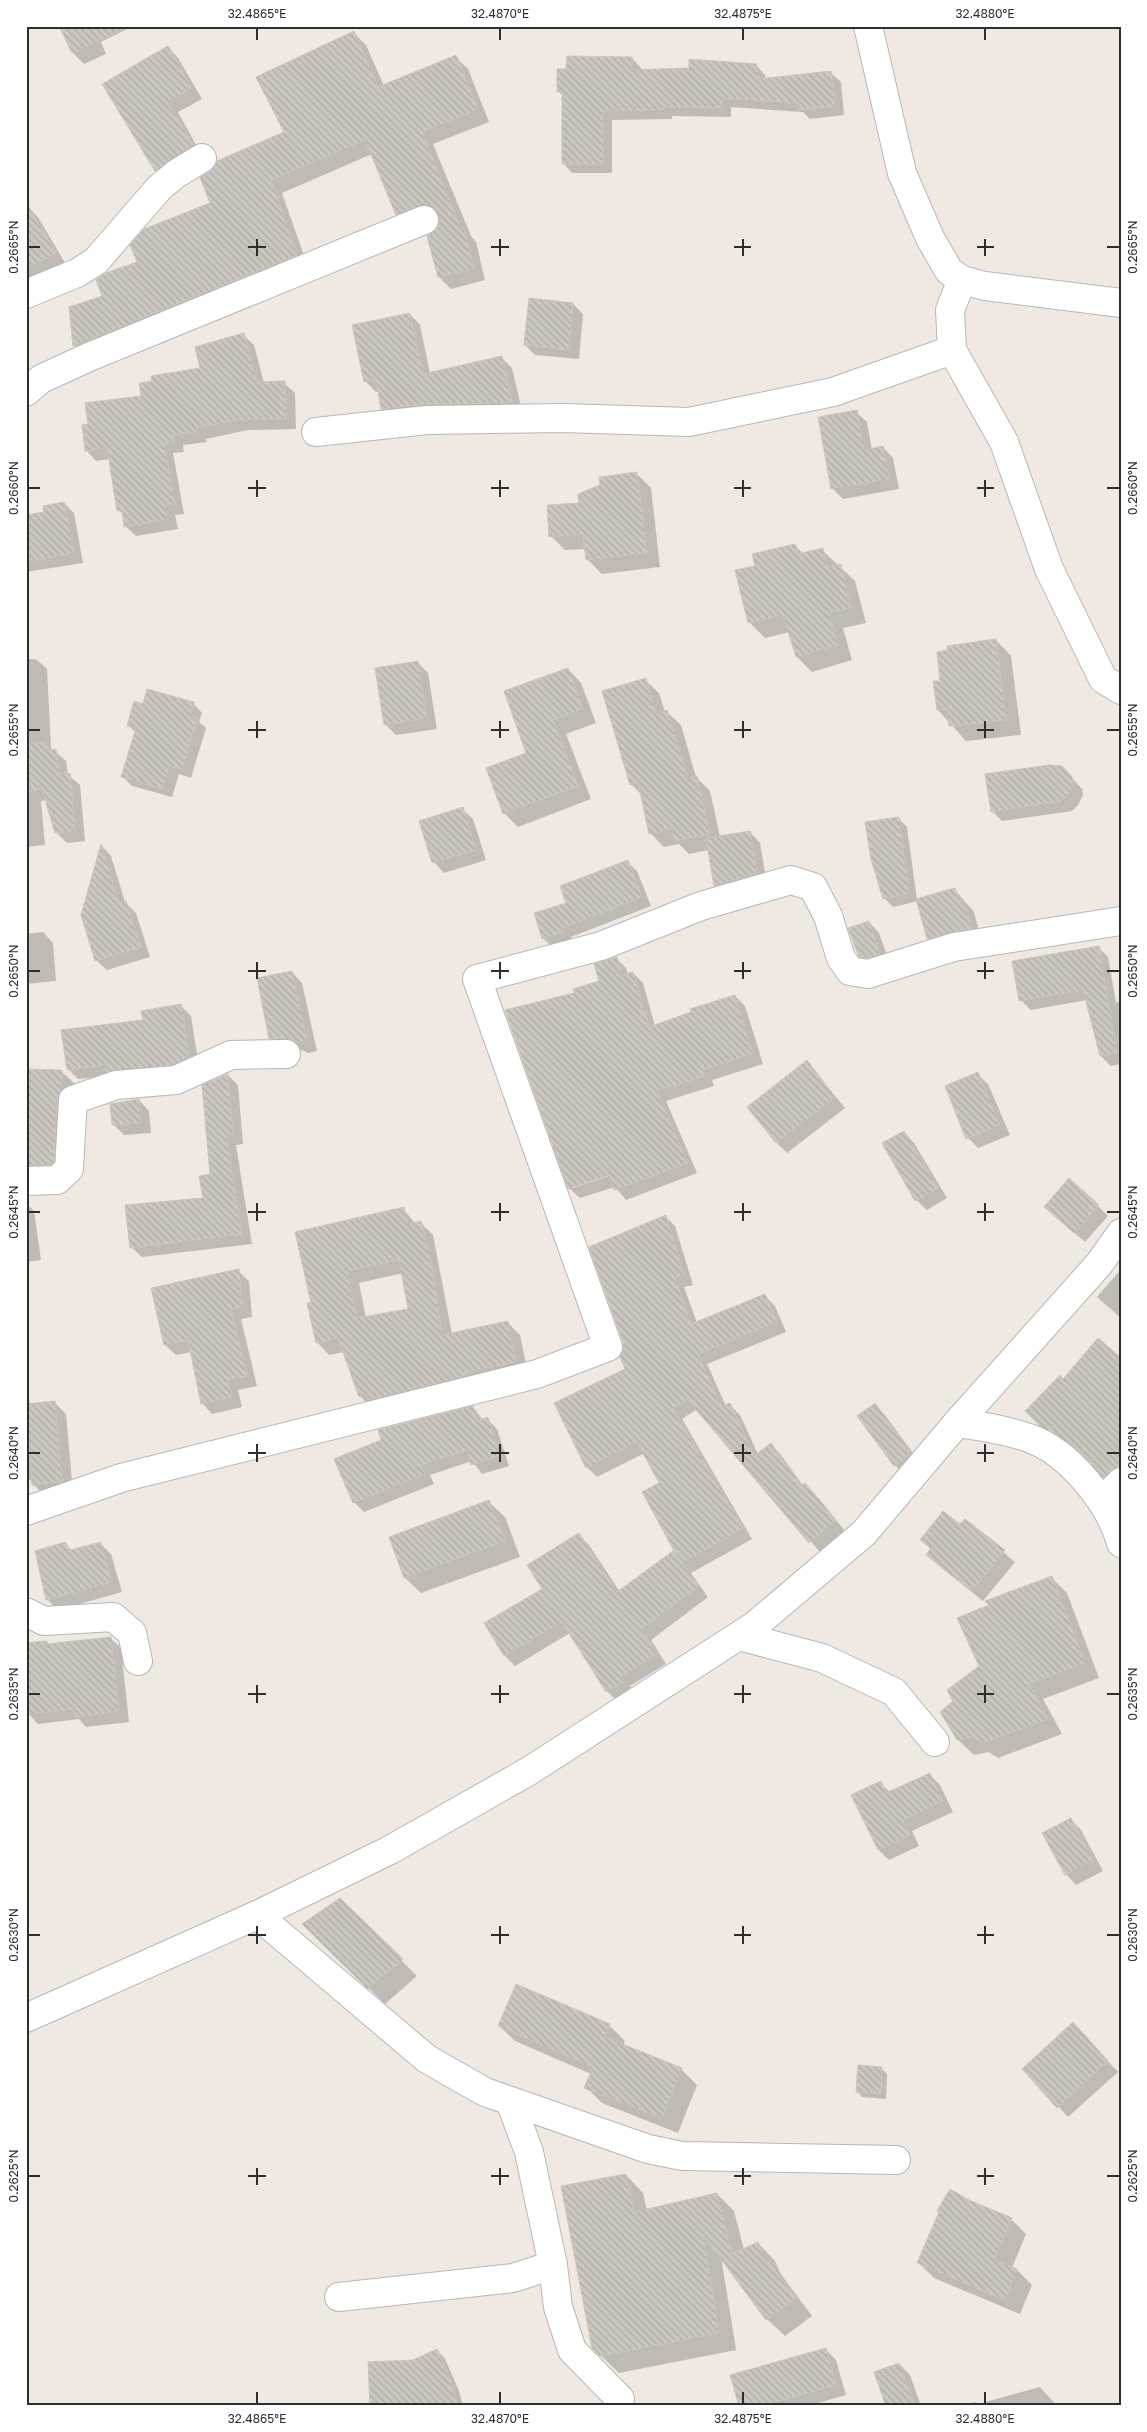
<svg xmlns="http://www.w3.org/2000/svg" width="1147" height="2432" viewBox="0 0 1147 2432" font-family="'Golos Text',sans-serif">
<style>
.shadow{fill:#0003;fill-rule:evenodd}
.building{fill:url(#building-back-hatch);stroke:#cbc5ba;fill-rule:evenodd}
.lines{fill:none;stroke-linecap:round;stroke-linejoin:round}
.minor-casing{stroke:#b4b7c1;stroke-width:30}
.minor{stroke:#fff;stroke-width:28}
.ticks{fill:none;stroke:#2e2e2e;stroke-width:2}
.neatline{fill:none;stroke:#2e2e2e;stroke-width:2}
.ticks-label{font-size:12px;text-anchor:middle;fill:#2e2e2e}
</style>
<defs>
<pattern id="building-back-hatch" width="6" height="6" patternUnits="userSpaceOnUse" patternTransform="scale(1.25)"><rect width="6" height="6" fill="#cbc7bf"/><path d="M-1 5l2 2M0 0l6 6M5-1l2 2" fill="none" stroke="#afaba4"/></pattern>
</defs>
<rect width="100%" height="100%" fill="#efe9e1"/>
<!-- shadow -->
<g class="shadow">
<path d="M60,26H133L101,42L106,54L84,64L73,53Z"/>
<path d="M354,33L366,45L384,86L455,57L468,69L489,122L433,144L471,236L476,242L485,280L451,289L439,277L441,222L438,216L409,226L397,214L372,154L282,193L308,267L86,357L74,345L103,297L138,263L211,204L285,133Z"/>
<path d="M168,47L178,58L202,99L178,112L202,156L166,181L156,170Z"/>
<path d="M632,58L641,68V71L756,65L765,75L766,80L831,73L841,82L844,115L810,119L803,112L731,107V117L672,116V119L612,120V173H572L563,163V96L558,91Z"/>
<path d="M28,207L38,217L65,263L26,283Z"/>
<path d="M573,304L583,314L579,359L535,355L525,345Z"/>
<path d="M410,314L420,325L430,373L501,357L512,368L522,411L393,419L382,409L379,392H376L366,382Z"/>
<path d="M243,335L254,345L264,383H284L295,393L296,429L248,430L206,439L207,442L183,445L184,452L173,453L184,514L175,515L178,529L136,536L125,526L124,515L118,510L110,459L96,461L86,450L89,425L142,397L153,382L202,369Z"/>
<path d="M856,412L867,422L872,450L883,447L893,458L899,489L843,499L833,489L820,418Z"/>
<path d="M636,473L651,488L660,567L602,574L588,560L586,549L565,550L551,536L580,504Z"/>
<path d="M64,503L74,513L83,563L26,572V516L45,513Z"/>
<path d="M795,545L803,554L822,550L855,581L866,623L843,628L852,660L812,672L797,657L789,632L765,638L750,623L737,571L757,567Z"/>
<path d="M996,640L1011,656L1021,735L966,741L938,710L942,682Z"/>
<path d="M26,659H36L47,669L51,748L66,761L68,775L80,785L85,841L67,843L56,832L46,800L41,801L45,845L26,847Z"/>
<path d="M417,662L428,673L437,729L396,735L386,725Z"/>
<path d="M568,669L581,683L596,723L566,734L591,799L518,827L504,813L527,753Z"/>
<path d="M645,680L659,693L665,712H667L681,725L696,777L710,791L720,837L750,832L760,843L767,884L726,896L715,885L709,850L689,854L679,844L664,847L651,834L643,796L631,784Z"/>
<path d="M193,703L202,713L199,722L206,728L191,778L179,774L172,797L132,786L123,777L136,733L128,725L144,705Z"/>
<path d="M1072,778L1082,789L1083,795L1078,805L1072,811L1002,821L992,811Z"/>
<path d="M462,809L473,819L486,860L444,873L434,862Z"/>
<path d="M899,819L907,827L917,900L955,890L974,912L981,939L939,949L928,938L918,901L893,907L885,899L872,858Z"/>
<path d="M102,846L111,856L125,902L136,913L150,957L107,970L96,960L83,911Z"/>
<path d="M627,861L637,871L651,906L571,937L572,941L553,948L543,938Z"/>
<path d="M869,922L879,933L890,964L871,967L860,956ZM865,956L873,958V960L865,959Z"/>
<path d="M43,932L53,943L56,981L26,984V934Z"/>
<path d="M1098,947L1108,957L1116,1003L1121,1001V1064L1111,1066L1101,1056L1087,1000L1031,1010L1021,1000Z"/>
<path d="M616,958L626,968L628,974L633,973L643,983L655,1026L735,996L745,1006L763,1064L712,1080L714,1086L666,1101L697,1173L626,1200L615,1187L580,1198L569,1188L576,993L601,982ZM615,1172V1174L573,1188V1186Z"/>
<path d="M292,972L302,983L317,1051L308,1053L298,1048L281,1049L270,1038Z"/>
<path d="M181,1006L191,1016L199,1067L78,1079L68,1069L144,1021Z"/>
<path d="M807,1062L845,1108L787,1153L777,1143Z"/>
<path d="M26,1070L61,1071L76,1085L67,1176L26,1188Z"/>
<path d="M977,1074L988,1084L1010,1135L978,1148L968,1138Z"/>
<path d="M228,1075L238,1085L243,1144L236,1145L252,1244L142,1257L131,1247L204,1199L211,1175Z"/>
<path d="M139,1100L149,1111L151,1133L124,1135L113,1124Z"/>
<path d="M904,1132L914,1143L947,1198L927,1210L916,1200Z"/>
<path d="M26,1203L34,1211L41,1260L26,1262Z"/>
<path d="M1098,1206L1108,1216L1085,1242L1056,1217Z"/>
<path d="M403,1209L416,1224L421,1223L433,1235L452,1334L508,1323L520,1335L528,1374L372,1409L360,1396L344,1352L329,1355L317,1342L313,1304ZM403,1273L409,1310L366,1318L359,1283Z"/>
<path d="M665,1216L675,1226L693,1285L684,1287L697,1323L765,1296L775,1306L786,1332L707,1364L726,1406L730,1405L740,1415L758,1454L771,1445L781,1455L803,1486L805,1485L815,1494L845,1531L820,1552L697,1409L682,1419L752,1539L691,1573L708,1597L651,1640L666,1664L630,1686L633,1691L617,1701L607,1691L570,1633L515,1666L505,1656L486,1624L543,1589L579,1535L589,1545L620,1592L673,1552L680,1560L661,1483L645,1453L597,1477L587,1467L627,1370Z"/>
<path d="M1121,1269V1318L1097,1297Z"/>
<path d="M238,1271L249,1281L252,1317L241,1319L257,1386L238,1390L242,1407L212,1414L202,1403L192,1352L176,1355L165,1345L152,1289Z"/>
<path d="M1121,1360V1482L1115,1487L1080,1453L1052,1436L1027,1411L1063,1381Z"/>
<path d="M26,1382L30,1404L54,1402L66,1414L73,1493L45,1496L33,1484V1480H26Z"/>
<path d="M875,1405L885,1415L921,1464L905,1476L895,1465Z"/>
<path d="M473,1407L483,1420L487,1419L497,1429L509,1466L482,1474L472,1461L430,1475L434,1484L364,1512L354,1502Z"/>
<path d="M489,1502L505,1517L520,1557L421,1593L405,1578L391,1538Z"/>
<path d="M965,1520L1015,1562L983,1601L938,1565L928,1555L931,1550L922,1540L960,1526Z"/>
<path d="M65,1543L72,1551L100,1543L111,1554L122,1592L58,1610L47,1599Z"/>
<path d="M1052,1578L1067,1593L1099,1678L1043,1699L1062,1734L998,1758L989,1752L974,1755L958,1740L954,1702Z"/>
<path d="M110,1638L121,1648L129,1722L86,1727L79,1719L38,1724L28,1713L46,1642L50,1645Z"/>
<path d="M929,1774L940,1785L953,1812L912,1831L919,1846L889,1860L879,1850L880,1783L890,1792Z"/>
<path d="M1071,1820L1081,1830L1103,1871L1076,1885L1066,1874Z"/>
<path d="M340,1899L417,1976L385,2004L304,1924Z"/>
<path d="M609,2025L625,2041L623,2046L681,2069L697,2085L678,2133L602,2103L586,2087L591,2074L515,2041L499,2026Z"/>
<path d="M1083,2035L1118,2072L1068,2117L1024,2069Z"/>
<path d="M882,2069L887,2074L886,2099L862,2097L858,2092Z"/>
<path d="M626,2175L643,2193L647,2210L717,2194L734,2211L744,2250L758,2243L775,2261L780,2273L812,2316L785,2336L767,2319L721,2256L736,2350L619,2373L593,2348Z"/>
<path d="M969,2201L1011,2219L1026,2234L1012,2268L1017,2270L1032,2285L1020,2314L934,2278L919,2263Z"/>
<path d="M825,2349L836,2360L846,2395L807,2406H740Z"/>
<path d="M437,2350L445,2359L459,2391L463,2406H371L414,2361Z"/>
<path d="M899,2364L910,2375L921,2406H888Z"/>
<path d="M1040,2387L1057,2406H961L976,2402L978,2404Z"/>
</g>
<!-- building -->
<g class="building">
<path d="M59,26H130L72,53Z"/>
<path d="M354,31L378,87L456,55L478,109L422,132L461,229L464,228L474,269L438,277L427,236L437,229L439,222L438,214L433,207L426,205L396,215L365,140L271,180L297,255L73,346L69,307L102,296L96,280L106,273L137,262L130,245L144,229L210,203L200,177L211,171L217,161L284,132L256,77Z"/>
<path d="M168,46L192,88L168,102L193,145L155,171L102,84Z"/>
<path d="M567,56L632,57V70L689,68V59L756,64L759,79L831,71L835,106L799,110V103L722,98V108L663,107V110L603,111V164H562V92H557V69H566Z"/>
<path d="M26,202L56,253L26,268Z"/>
<path d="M529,298L573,303L569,350L524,345Z"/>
<path d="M410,313L423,374L502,356L512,401L503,403L427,404L381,409L376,380L364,382L352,325Z"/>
<path d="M244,333L257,382L285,381L286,419L237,420L196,428L197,432L173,435L174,442L164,443L175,504L165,505L168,519L124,527L122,510L117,511L107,448L85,451L82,425L88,424L85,403L141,396L139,383L152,381L151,376L200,368L195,347Z"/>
<path d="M857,410L864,450L883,446L889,479L831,489L818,417Z"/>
<path d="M637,472L647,553L586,560L583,534L549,537L547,505L579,503L578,494L600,485L599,477Z"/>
<path d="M64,502L74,553L30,561L26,537V515L44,512L43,506Z"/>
<path d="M795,544L798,554L823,548L828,567L841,564L851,608L829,613L838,645L796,657L783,615L748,623L735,570L755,566L752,554Z"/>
<path d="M996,639L1006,720L949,726L948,709L937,710L933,681H940L937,652L948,650L947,646Z"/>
<path d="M418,661L427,718L384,725L375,668Z"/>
<path d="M568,668L583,709L553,720L578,786L503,814L486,768L526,753L504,691Z"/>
<path d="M646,678L656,714L667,710L688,778L697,776L710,834L675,841L672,829L649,834L638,782L630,785L602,691Z"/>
<path d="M147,689L194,702L190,715L197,718L182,769L169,766L162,789L121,777L136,728L127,726L134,701L143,704Z"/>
<path d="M47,742L48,750L56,749L60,775L70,773L75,831L55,833L42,789L26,792V744Z"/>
<path d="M1049,765L1062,766L1072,777L1073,784L1068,794L1061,801L991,812L985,774Z"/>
<path d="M463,807L476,850L432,863L419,821Z"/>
<path d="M899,817L909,893L883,899L871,859L865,822Z"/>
<path d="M750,831L757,873L714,886L706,838Z"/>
<path d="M101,844L119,903L126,901L141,947L95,961L81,915Z"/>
<path d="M628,860L642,897L562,928L564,932L542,939L534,913L566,903L560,886Z"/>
<path d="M955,888L959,901L964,900L971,928L927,939L916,899Z"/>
<path d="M869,921L880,954L867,958L859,957L848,928Z"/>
<path d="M1099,946L1117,1053L1100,1056L1083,990L1019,1001L1012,961Z"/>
<path d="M617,957L622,975L633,972L649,1027L691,1012L690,1009L735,995L753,1054L702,1070L704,1076L657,1091L688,1163L614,1190L609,1175L568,1189L505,1010L574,993L573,989L599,981L594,964Z"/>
<path d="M292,971L307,1041L296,1043L286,1038L269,1039L257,978Z"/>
<path d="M181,1004L189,1057L172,1065L106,1072V1065L67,1070L61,1030L143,1020L141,1011Z"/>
<path d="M807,1060L835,1097L776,1143L747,1107Z"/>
<path d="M26,1069L62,1070V1090L57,1099L54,1162L51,1165H26Z"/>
<path d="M978,1072L1000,1125L966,1139L945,1086Z"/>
<path d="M228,1074L233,1134L226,1135L242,1234L130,1248L125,1205L203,1198L199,1176L210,1174L202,1085Z"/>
<path d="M139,1099L141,1123L112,1125L110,1104Z"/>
<path d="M904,1131L938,1188L915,1201L882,1143Z"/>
<path d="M1069,1178L1099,1205L1074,1233L1044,1207Z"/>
<path d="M404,1207L408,1224L421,1221L432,1267L442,1335L508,1321L516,1362L464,1373L465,1376L368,1400L366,1394L359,1397L338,1338L316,1343L307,1303H311L295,1232ZM399,1260L408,1309L357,1318L347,1271Z"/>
<path d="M666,1215L684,1275L675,1277L691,1324L765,1294L777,1322L698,1354L722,1407L730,1403L754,1456L771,1443L801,1486L805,1483L836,1520L809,1543L687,1399L673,1409L743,1528L682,1563L699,1586L641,1629L657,1654L621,1676L624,1681L606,1692L562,1622L504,1656L484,1623L542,1589L527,1565L579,1533L617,1592L673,1551L679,1560L642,1492L659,1483L637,1442L586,1468L554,1403L625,1369L620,1357L623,1349V1342L589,1247Z"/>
<path d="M239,1269L242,1307L231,1309L247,1376L228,1380L232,1397L201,1404L188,1340L164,1345L151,1288Z"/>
<path d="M1098,1338L1121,1358V1467L1110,1471L1103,1478L1069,1443L1040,1426L1025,1411L1060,1375L1063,1379Z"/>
<path d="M55,1401L62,1482L32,1485L26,1404Z"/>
<path d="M875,1403L911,1453L894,1466L857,1416Z"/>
<path d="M473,1406L477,1421L488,1417L500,1456L471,1465L467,1450L421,1465L425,1474L353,1503L334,1459L381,1440L378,1430Z"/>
<path d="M489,1500L505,1541L404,1578L389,1537Z"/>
<path d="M943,1511L960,1524L965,1519L1005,1550L972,1591L926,1555L931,1548L920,1540Z"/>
<path d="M65,1542L70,1550L101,1542L112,1582L46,1600L35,1551Z"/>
<path d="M1052,1576L1085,1663L1029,1684L1048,1719L982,1743L973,1737L957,1740L940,1712L953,1701L947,1690L979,1666L957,1618L989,1605L985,1601Z"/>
<path d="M111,1637L119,1711L75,1717L74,1709L26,1714V1643L47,1641V1644Z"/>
<path d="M930,1773L943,1801L902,1820L910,1835L878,1850L851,1795L881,1781L886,1793Z"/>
<path d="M1071,1818L1093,1860L1065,1875L1042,1833Z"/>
<path d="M340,1898L403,1959L368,1989L302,1924Z"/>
<path d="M516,1984L610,2024L605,2037L682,2068L662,2118L584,2088L593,2067L498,2026Z"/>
<path d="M1073,2022L1108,2061L1057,2108L1022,2069Z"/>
<path d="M858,2065L882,2067L881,2094L856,2092Z"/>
<path d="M626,2174L634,2212L717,2193L732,2254L758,2242L763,2254L796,2298L766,2320L703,2235L719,2333L600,2356L592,2348L561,2186Z"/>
<path d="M950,2189L969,2200L1012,2218L994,2260L1017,2269L1005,2300L917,2263L939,2212L937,2211Z"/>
<path d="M826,2348L836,2385L760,2406H739L730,2375Z"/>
<path d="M437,2349L451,2381L458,2406H370L368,2362L413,2360Z"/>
<path d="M899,2363L915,2406H886L874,2372Z"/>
</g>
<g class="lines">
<!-- minor casing -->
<g class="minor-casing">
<g id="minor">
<path d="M868,26L902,173L930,238L949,271L962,280L985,286L1121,303"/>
<path d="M962,280L950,310L952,350L1004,442L1049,569L1103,679L1121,690"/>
<path d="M26,294L77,273L96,261L159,188L176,174L202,158"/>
<path d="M26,392L41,379L89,357L424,220"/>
<path d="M316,432L427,420L563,418L689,422L833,392L952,350"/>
<path d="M26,1181L57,1180L69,1169L73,1100L116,1085L176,1080L231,1055L286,1054"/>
<path d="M957,1423C982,1426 1006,1430 1029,1438C1069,1452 1110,1503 1121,1543"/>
<path d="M1102,1501L1121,1482"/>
<path d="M26,1511L121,1478L537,1374L608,1347L477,979L601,946L701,906L791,880L813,887L828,916L841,958L850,971L868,974L954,947L1121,921"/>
<path d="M26,1612L44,1621L113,1617L132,1633L138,1661"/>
<path d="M739,1636L822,1658L894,1692L935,1742"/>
<path d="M257,1915L427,2059L485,2092L648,2149L682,2156L896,2160"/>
<path d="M26,2018L257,1915L390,1850L529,1771L754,1626L864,1533L957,1423L1099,1264L1121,1233"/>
<path d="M510,2101L529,2152L553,2265L558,2307L572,2350L620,2399"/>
<path d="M339,2297L513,2278L553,2265"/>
</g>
</g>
<!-- minor -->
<use href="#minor" class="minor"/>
</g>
<!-- ticks -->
<path class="ticks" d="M257,28V40M500,28V40M743,28V40M985,28V40M257,239V256M500,239V256M743,239V256M985,239V256M28,247H40M248,247H266M491,247H509M734,247H751M977,247H994M1107,247H1120M257,480V497M500,480V497M743,480V497M985,480V497M28,488H40M248,488H266M491,488H509M734,488H751M977,488H994M1107,488H1120M257,721V738M500,721V738M743,721V738M985,721V738M28,730H40M248,730H266M491,730H509M734,730H751M977,730H994M1107,730H1120M257,962V979M500,962V979M743,962V979M985,962V979M28,971H40M248,971H266M491,971H509M734,971H751M977,971H994M1107,971H1120M257,1203V1221M500,1203V1221M743,1203V1221M985,1203V1221M28,1212H40M248,1212H266M491,1212H509M734,1212H751M977,1212H994M1107,1212H1120M257,1444V1462M500,1444V1462M743,1444V1462M985,1444V1462M28,1453H40M248,1453H266M491,1453H509M734,1453H751M977,1453H994M1107,1453H1120M257,1685V1703M500,1685V1703M743,1685V1703M985,1685V1703M28,1694H40M248,1694H266M491,1694H509M734,1694H751M977,1694H994M1107,1694H1120M257,1926V1944M500,1926V1944M743,1926V1944M985,1926V1944M28,1935H40M248,1935H266M491,1935H509M734,1935H751M977,1935H994M1107,1935H1120M257,2168V2185M500,2168V2185M743,2168V2185M985,2168V2185M28,2176H40M248,2176H266M491,2176H509M734,2176H751M977,2176H994M1107,2176H1120M257,2392V2404M500,2392V2404M743,2392V2404M985,2392V2404"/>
<!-- border -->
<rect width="1147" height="2432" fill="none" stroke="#ffffff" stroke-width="55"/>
<rect x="28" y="28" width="1092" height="2376" class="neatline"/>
<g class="ticks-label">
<text x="257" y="18">32.4865°E</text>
<text x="500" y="18">32.4870°E</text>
<text x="743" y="18">32.4875°E</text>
<text x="985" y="18">32.4880°E</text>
<text transform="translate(14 247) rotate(-90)" y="4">0.2665°N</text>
<text transform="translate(1133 247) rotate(-90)" y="4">0.2665°N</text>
<text transform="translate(14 488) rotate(-90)" y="4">0.2660°N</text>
<text transform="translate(1133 488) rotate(-90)" y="4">0.2660°N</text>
<text transform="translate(14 730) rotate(-90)" y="4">0.2655°N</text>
<text transform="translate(1133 730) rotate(-90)" y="4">0.2655°N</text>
<text transform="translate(14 971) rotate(-90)" y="4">0.2650°N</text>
<text transform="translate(1133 971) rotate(-90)" y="4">0.2650°N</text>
<text transform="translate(14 1212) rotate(-90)" y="4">0.2645°N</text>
<text transform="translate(1133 1212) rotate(-90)" y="4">0.2645°N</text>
<text transform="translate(14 1453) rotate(-90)" y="4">0.2640°N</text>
<text transform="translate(1133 1453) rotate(-90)" y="4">0.2640°N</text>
<text transform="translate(14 1694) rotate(-90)" y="4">0.2635°N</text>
<text transform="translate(1133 1694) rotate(-90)" y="4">0.2635°N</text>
<text transform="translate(14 1935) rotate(-90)" y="4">0.2630°N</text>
<text transform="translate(1133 1935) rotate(-90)" y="4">0.2630°N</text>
<text transform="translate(14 2176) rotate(-90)" y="4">0.2625°N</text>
<text transform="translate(1133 2176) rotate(-90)" y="4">0.2625°N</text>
<text x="257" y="2423">32.4865°E</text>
<text x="500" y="2423">32.4870°E</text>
<text x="743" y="2423">32.4875°E</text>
<text x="985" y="2423">32.4880°E</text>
</g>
</svg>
